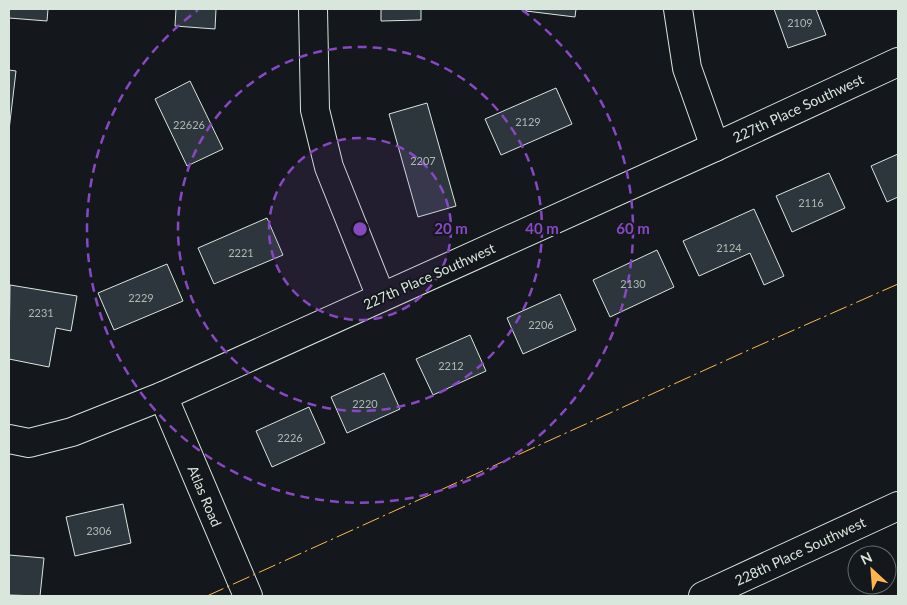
<svg xmlns="http://www.w3.org/2000/svg" width="907" height="605" viewBox="0 0 907 605" font-family="Lato,sans-serif">
<style>
.building{fill:#2c363c;stroke:#d8e6dc}
.lines{fill:none;stroke-linecap:round;stroke-linejoin:round}
.minor-casing{stroke:#d8e6dc;stroke-width:30}
.minor{stroke:#14181c;stroke-width:28}
.power{stroke:#ffb74d;stroke-width:1;stroke-dasharray:18 4 2.5 4;stroke-linecap:butt}
.ring{fill:none;stroke:#8948c3;stroke-width:2.5;stroke-dasharray:9 6}
.labels{text-anchor:middle;dominant-baseline:central;stroke-width:4;stroke-linejoin:round;paint-order:stroke}
.number-label{font-size:11px;fill:#adbab4}
.street-label{font-size:14px;fill:#d8e6dc;stroke:#14181c}
.centre{fill:#8948c3;stroke:#14181c;stroke-width:2.5}
.ring-label{font-size:15px;text-anchor:middle;font-weight:bold;fill:#8948c3;stroke:#14181c;stroke-width:4;stroke-linejoin:round;paint-order:stroke}
</style>
<rect width="100%" height="100%" fill="#14181c"/>
<!-- building -->
<g class="building">
<path d="M9,9H48L47,21L9,18Z"/>
<path d="M176,9H216L215,29L175,26Z"/>
<path d="M381,9H421V20L381,21Z"/>
<path d="M526,9H576L575,17L526,11Z"/>
<path d="M774,9H816L826,35L788,48Z"/>
<path d="M9,70L16,71L9,130Z"/>
<path d="M190,81L223,149L187,166L155,99Z"/>
<path d="M556,88L572,124L501,155L485,119Z"/>
<path d="M427,103L456,206L418,217L389,114Z"/>
<path d="M898,154V197L887,202L871,166Z"/>
<path d="M829,173L845,208L792,232L776,196Z"/>
<path d="M754,209L784,276L764,285L750,253L699,276L683,241Z"/>
<path d="M267,218L283,255L214,284L198,248Z"/>
<path d="M657,250L674,287L610,317L593,280Z"/>
<path d="M167,264L183,301L114,330L98,293Z"/>
<path d="M10,285L77,296L71,331L56,328L49,367L9,359Z"/>
<path d="M560,294L576,330L523,354L507,318Z"/>
<path d="M470,335L486,371L433,395L416,359Z"/>
<path d="M384,373L400,409L347,433L331,397Z"/>
<path d="M309,407L325,443L272,467L256,431Z"/>
<path d="M123,504L131,543L75,556L66,517Z"/>
<path d="M9,555L44,558L40,596L9,595Z"/>
</g>
<g class="lines">
<!-- minor casing -->
<g class="minor-casing">
<g id="minor">
<path d="M313,9L315,110L329,167L381,297"/>
<path d="M678,9L687,68L715,147"/>
<path d="M163,396L248,596"/>
<path d="M9,439L29,443L72,432L163,396L715,147L898,62"/>
<path d="M703,596L898,506"/>
</g>
</g>
<!-- minor -->
<use href="#minor" class="minor"/>
<!-- power -->
<path class="power" d="M207,596L751,349L898,284"/>
</g>
<!-- distance rings -->
<circle cx="360" cy="229" r="91" fill="#8948c3" fill-opacity=".12"/>
<g class="ring">
<circle cx="360" cy="229" r="91"/>
<circle cx="360" cy="229" r="182"/>
<path d="M522 10A273 273 0 1 1 198 10"/>
</g>
<g class="labels">
<!-- number labels -->
<g class="number-label">
<text x="800" y="22">2109</text>
<text x="528" y="121">2129</text>
<text x="189" y="124">22626</text>
<text x="423" y="160">2207</text>
<text x="811" y="202">2116</text>
<text x="729" y="247">2124</text>
<text x="241" y="252">2221</text>
<text x="633" y="283">2130</text>
<text x="141" y="297">2229</text>
<text x="41" y="312">2231</text>
<text x="541" y="324">2206</text>
<text x="451" y="365">2212</text>
<text x="365" y="403">2220</text>
<text x="290" y="437">2226</text>
<text x="99" y="530">2306</text>
</g>
<!-- street labels -->
<g class="street-label">
<text transform="translate(798 108) rotate(-25)">227th Place Southwest</text>
<text transform="translate(429 276) rotate(-24)">227th Place Southwest</text>
<text transform="translate(205 496) rotate(67)">Atlas Road</text>
<text transform="translate(800 551) rotate(-25)">228th Place Southwest</text>
</g>
</g>
<circle cx="360" cy="229" r="8" class="centre"/>
<g class="ring-label">
<text x="451" y="234">20 m</text>
<text x="542" y="234">40 m</text>
<text x="633" y="234">60 m</text>
</g>
<!-- border -->
<rect width="907" height="605" fill="none" stroke="#d8e6dc" stroke-width="20"/>
<!-- north arrow -->
<g transform="translate(872 570) rotate(334)"><circle r="24" fill="#14181c" stroke="#626a69"/>
<path d="M0-4L9 19L0 12L-9 19Z" fill="#ffb74d"/>
<text y="-8" font-size="14" font-weight="bold" text-anchor="middle" fill="#d8e6dc">N</text>
</g>
</svg>
